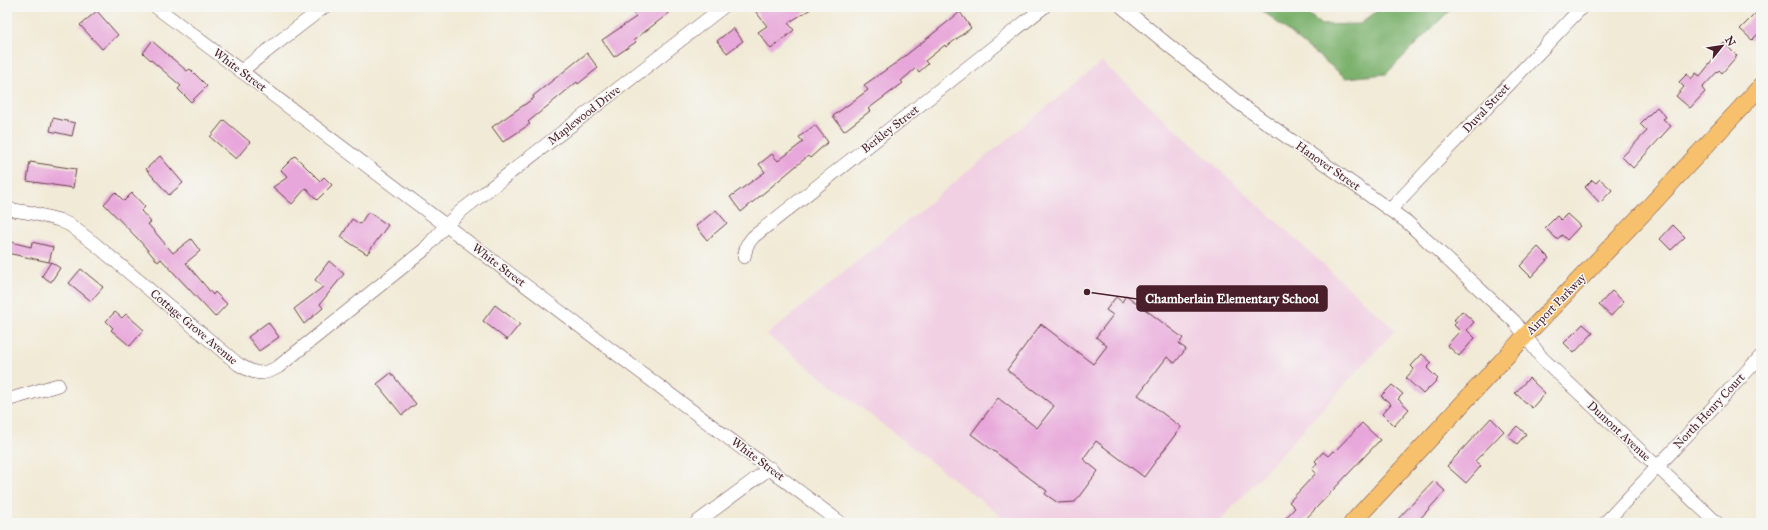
<svg xmlns="http://www.w3.org/2000/svg" width="1768" height="530" viewBox="0 0 1768 530" font-family="'IM FELL Great Primer',serif">
<style>
.built{fill:#f1d0e3}
.forest{fill:#7db26e;stroke:#64684c}
.building{fill:#e8a7da}
.lines{fill:none;stroke-linecap:round;stroke-linejoin:round}
.minor-casing{stroke:#633d45;stroke-width:14}
.major-casing{stroke:#633d45;stroke-width:18}
.minor{stroke:#fff;stroke-width:13}
.major{stroke:#f7c06c;stroke-width:17}
.labels{text-anchor:middle;dominant-baseline:central;stroke-width:3;stroke-linejoin:round;paint-order:stroke}
.street-label{font-size:12px;fill:#4a1f2b;stroke:#f6f6f2}
.leader{fill:none;stroke:#4a1f2b;stroke-width:1.5}
.callout-dot{fill:#4a1f2b;stroke:#f6f6f2;stroke-width:1.5}
.callout{fill:#4a1f2b;stroke:#4a1f2b;stroke-width:1.5}
.callout-label{font-size:13px;text-anchor:middle;font-weight:bold;fill:#fff}
</style>
<rect width="100%" height="100%" fill="#f6f6f2"/>
<filter id="ink" filterUnits="userSpaceOnUse"><feTurbulence type="fractalNoise" baseFrequency=".025" numOctaves="2"/><feDisplacementMap in="SourceGraphic" scale="8" xChannelSelector="R" yChannelSelector="G"/><feConvolveMatrix kernelMatrix="1 2 1 2 8 2 1 2 1" color-interpolation-filters="sRGB"/></filter>
<filter id="wash" filterUnits="userSpaceOnUse"><feTurbulence type="fractalNoise" baseFrequency=".012" numOctaves="4" result="noise"/><feDisplacementMap in="SourceGraphic" scale="16" xChannelSelector="R" yChannelSelector="G"/><feGaussianBlur stdDeviation="0.9" result="paint"/><feColorMatrix in="noise" values="0 0 0 0 0 0 0 0 0 0 0 0 0 0 0 0 0 1.4 0 .05"/><feComposite in="paint" operator="in"/></filter>
<g filter="url(#wash)">
<rect width="100%" height="100%" fill="#f1ead6"/>
<!-- built -->
<path class="built" d="M1102,62L1395,330L1218,523H1010L767,335Z"/>
<!-- forest -->
<path class="forest" d="M1258,7H1301L1321,25L1360,24L1382,7H1453L1386,74L1346,78Z"/>
<g id="blocks">
<!-- building -->
<g class="building">
<path d="M628,7H664L669,13L634,40L636,42L614,57L602,40L636,17Z"/>
<path d="M752,7H814L788,23L794,30L771,49L758,32L767,26Z"/>
<path d="M1761,8V31L1752,40L1740,29Z"/>
<path d="M97,11L118,35L102,49L80,25Z"/>
<path d="M960,12L971,28L946,47L945,45L925,61L928,64L919,72L916,68L901,81L903,83L868,109L870,111L844,131L833,116L868,90L864,85L900,60Z"/>
<path d="M733,28L743,41L727,53L717,41Z"/>
<path d="M152,41L187,71L190,69L207,86L191,102L178,89L181,86L143,53Z"/>
<path d="M1723,42L1737,56L1722,73L1719,70L1702,88L1705,92L1690,108L1676,96L1684,87L1679,82L1687,74L1691,79L1696,73L1700,76L1718,54L1714,51Z"/>
<path d="M587,53L598,68L578,84L577,82L528,122L530,124L503,142L492,127L534,98L533,96Z"/>
<path d="M1657,107L1666,117L1663,119L1671,126L1633,168L1622,157L1647,131L1640,124Z"/>
<path d="M53,118L75,123L72,136L50,131Z"/>
<path d="M224,120L250,142L236,159L210,137Z"/>
<path d="M815,125L828,142L810,158L808,156L741,212L730,197L765,172L759,164L772,154L778,161L803,142L799,137Z"/>
<path d="M160,156L183,183L169,195L146,169Z"/>
<path d="M295,156L320,181L324,177L332,185L317,200L306,188L292,204L273,187L288,177L281,170Z"/>
<path d="M30,162L76,169L73,188L27,181Z"/>
<path d="M1600,179L1612,190L1600,203L1585,187L1592,180L1596,183Z"/>
<path d="M115,192L124,201L132,193L145,207L141,211L151,222L148,224L173,253L191,239L200,251L186,263L213,295L215,292L227,304L215,317L161,259L158,262L139,240L104,204Z"/>
<path d="M716,210L727,223L707,240L696,226Z"/>
<path d="M368,212L388,225L367,254L341,237L352,219L360,224Z"/>
<path d="M1567,214L1580,226L1567,240L1562,235L1557,239L1545,228L1557,216L1561,220Z"/>
<path d="M1673,225L1685,237L1671,250L1660,239Z"/>
<path d="M7,241L31,247L32,242L53,247L49,262L7,253Z"/>
<path d="M1538,247L1549,258L1531,277L1520,266Z"/>
<path d="M329,261L344,274L320,304L323,308L304,324L294,309L323,287L315,280Z"/>
<path d="M51,262L60,268L51,282L42,276Z"/>
<path d="M81,269L103,287L91,301L69,283Z"/>
<path d="M1612,291L1624,302L1611,316L1599,305Z"/>
<path d="M1126,295L1183,338L1179,344L1186,349L1175,363L1167,357L1138,395L1181,427L1144,477L1096,441L1083,459L1098,471L1075,502L1058,503L1045,494L1047,491L971,434L998,398L1037,428L1054,406L1007,370L1041,324L1093,364L1107,346L1096,337L1113,315L1106,310L1116,297L1122,302Z"/>
<path d="M495,305L520,324L507,340L483,321Z"/>
<path d="M1462,311L1474,322L1467,330L1475,338L1459,356L1447,345L1460,331L1454,325L1457,322L1454,320Z"/>
<path d="M115,312L122,318L126,314L144,330L130,346L111,330L113,328L106,321Z"/>
<path d="M268,322L279,337L259,351L248,337Z"/>
<path d="M1583,324L1593,333L1574,353L1564,343Z"/>
<path d="M1422,354L1432,363L1427,368L1438,379L1423,394L1406,378L1414,369L1411,366Z"/>
<path d="M391,373L416,404L402,415L377,384Z"/>
<path d="M1529,378L1545,393L1532,408L1515,393Z"/>
<path d="M1392,385L1403,394L1398,399L1409,409L1394,426L1382,414L1391,404L1381,396Z"/>
<path d="M1491,418L1504,431L1475,461L1481,466L1466,483L1447,466Z"/>
<path d="M1362,423L1380,440L1302,523H1281L1295,508L1289,502L1316,473L1312,469L1317,463L1315,461L1323,452L1328,456L1333,451L1334,452Z"/>
<path d="M1517,426L1526,434L1517,444L1508,436Z"/>
<path d="M1434,481L1445,491L1418,521L1420,523H1394Z"/>
</g>
</g>
</g>
<g filter="url(#ink)">
<use href="#blocks" fill-opacity="0" stroke="#633d45" stroke-width="1"/>
<g class="lines">
<!-- minor casing -->
<g class="minor-casing">
<g id="minor">
<path d="M156,7L841,523"/>
<path d="M1122,7L1240,104L1407,222L1514,321L1542,358L1717,523"/>
<path d="M241,71L324,7"/>
<path d="M7,209L32,213L59,220L70,225L95,244L238,364C254,374 262,376 278,367L424,250L446,225L461,211L723,7"/>
<path d="M1391,209L1582,7"/>
<path d="M744,257L747,245L753,237L1044,7"/>
<path d="M7,400L58,385"/>
<path d="M696,523L770,468"/>
<path d="M1605,523L1761,356"/>
</g>
</g>
<!-- major casing -->
<g class="major-casing">
<path id="major" d="M1352,523L1525,336L1649,207L1761,86"/>
</g>
<!-- minor -->
<use href="#minor" class="minor"/>
<!-- major -->
<use href="#major" class="major"/>
</g>
</g>
<g class="labels">
<!-- street labels -->
<g class="street-label">
<text transform="translate(240 70) rotate(37)">White Street</text>
<text transform="translate(1486 108) rotate(-47)">Duval Street</text>
<text transform="translate(584 115) rotate(-38)">Maplewood Drive</text>
<text transform="translate(890 129) rotate(-38)">Berkley Street</text>
<text transform="translate(1328 166) rotate(35)">Hanover Street</text>
<text transform="translate(499 265) rotate(37)">White Street</text>
<text transform="translate(1556 304) rotate(-46)">Airport Parkway</text>
<text transform="translate(194 327) rotate(40)">Cottage Grove Avenue</text>
<text transform="translate(1709 411) rotate(-47)">North Henry Court</text>
<text transform="translate(1619 431) rotate(43)">Dumont Avenue</text>
<text transform="translate(758 459) rotate(37)">White Street</text>
</g>
</g>
<!-- callouts -->
<path class="leader" d="M1087 292L1137 299"/>
<circle class="callout-dot" cx="1087" cy="292" r="4"/>
<rect class="callout" x="1137" y="286" width="190" height="25" rx="4"/>
<g class="callout-label">
<text x="1232" y="303">Chamberlain Elementary School</text>
</g>
<!-- margin -->
<rect width="1768" height="530" fill="none" stroke="#f6f6f2" stroke-width="24"/>
<!-- north arrow -->
<g transform="translate(1722 46) rotate(60)" stroke="#f6f6f2" stroke-width="3" paint-order="stroke">
<path d="M0-3L7 15L0 10L-7 15Z" fill="#4a1f2b"/>
<text y="-6" font-size="11" font-weight="bold" text-anchor="middle" fill="#4a1f2b">N</text>
</g>
</svg>
